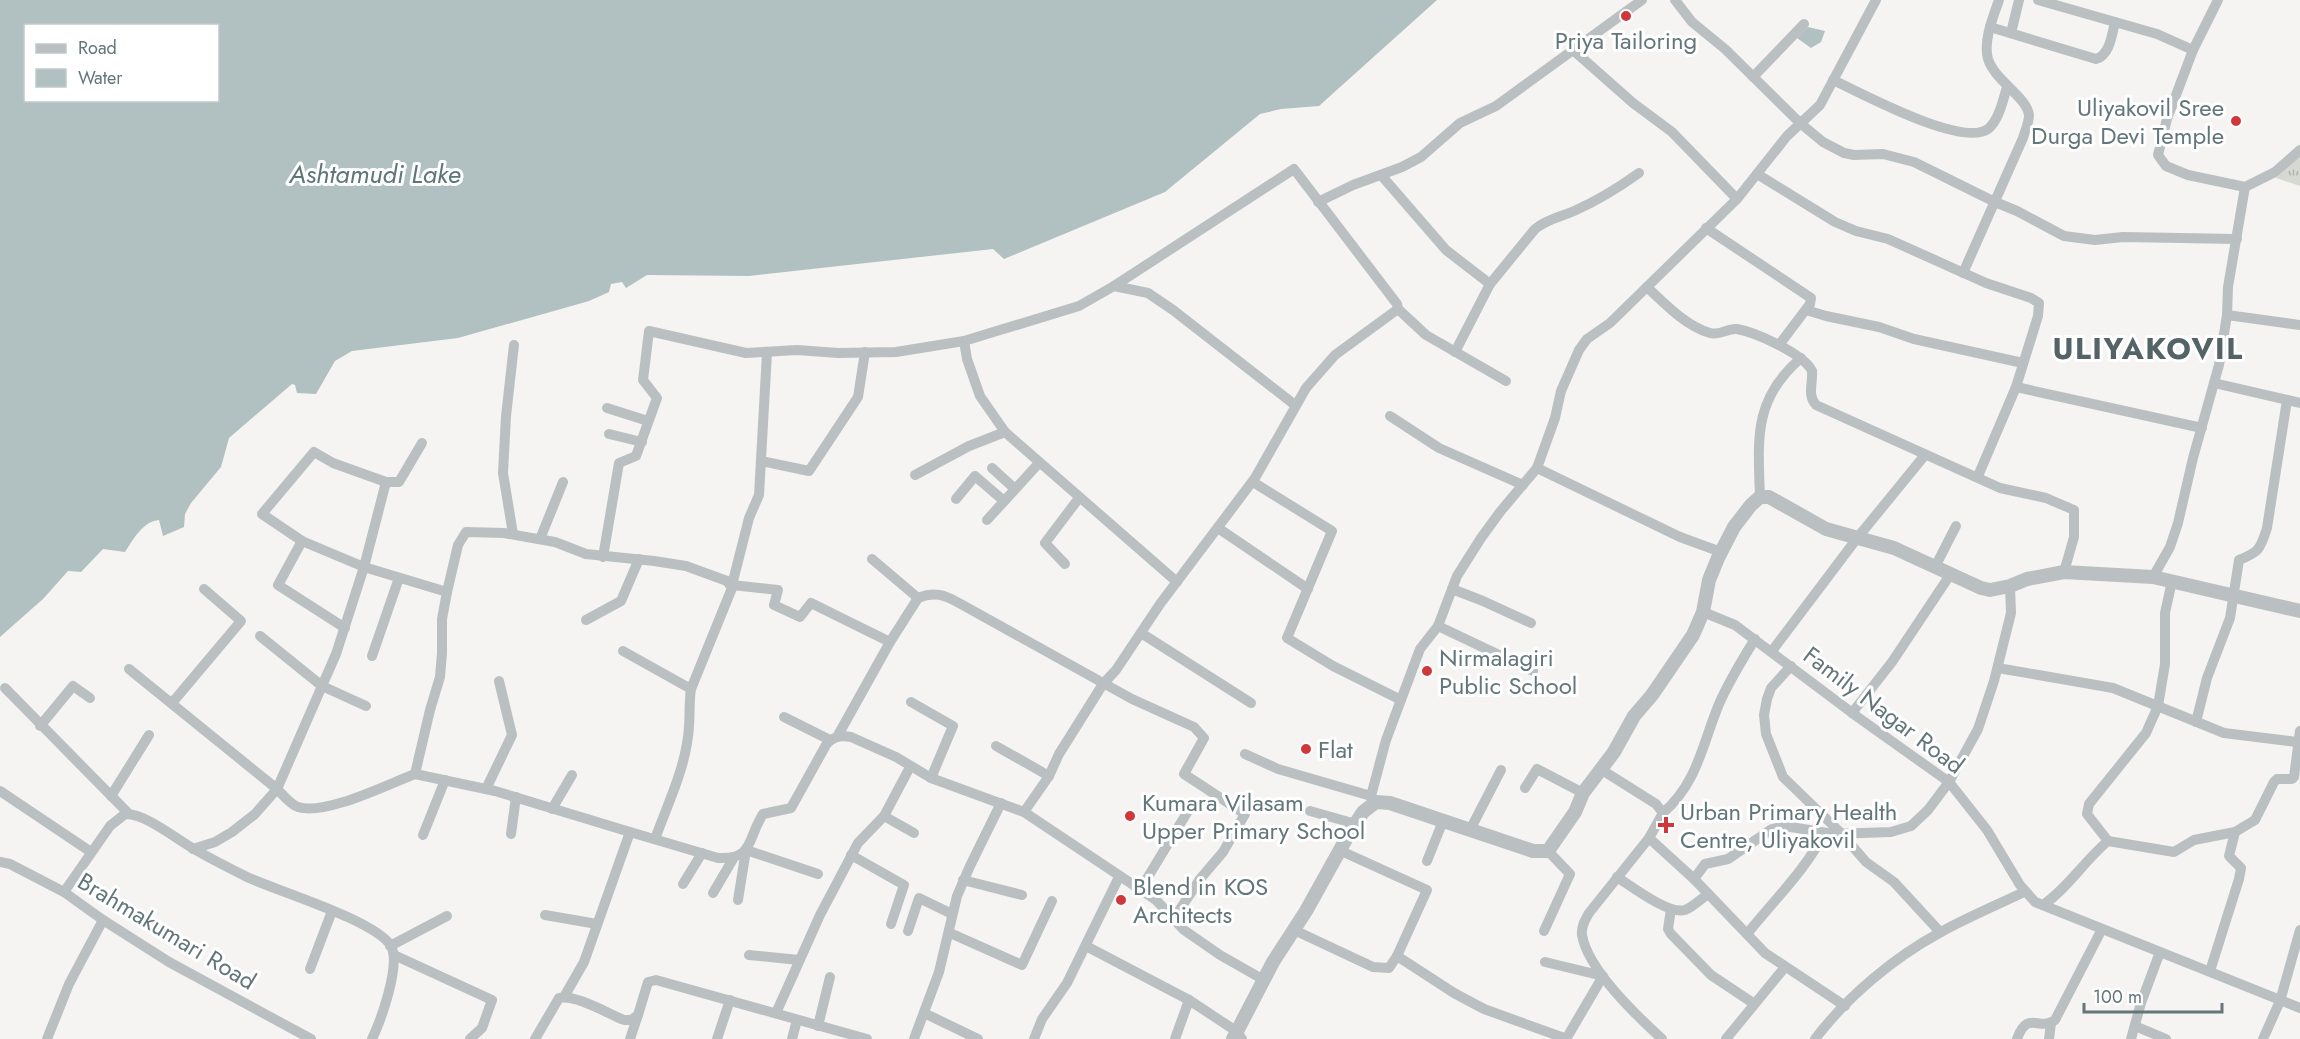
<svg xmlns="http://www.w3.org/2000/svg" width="2300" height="1039" viewBox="0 0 2300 1039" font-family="Jost,sans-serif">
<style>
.grass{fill:url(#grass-tufts)}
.water{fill:#b1c1c1;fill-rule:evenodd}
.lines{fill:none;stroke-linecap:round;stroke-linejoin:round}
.minor{stroke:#bac0c1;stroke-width:10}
.tertiary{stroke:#bac0c1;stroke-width:14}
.poi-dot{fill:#d0373b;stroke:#fff;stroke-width:2}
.labels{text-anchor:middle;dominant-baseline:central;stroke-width:6;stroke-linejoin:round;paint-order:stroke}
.poi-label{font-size:24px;fill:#63767a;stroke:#fff;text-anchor:start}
.street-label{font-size:24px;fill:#63767a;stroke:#fff}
.water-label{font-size:26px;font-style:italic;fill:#5e7676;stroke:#fff}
.district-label{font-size:30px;font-weight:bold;letter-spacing:1.5px;fill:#546366;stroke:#fff}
</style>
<defs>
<pattern id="grass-tufts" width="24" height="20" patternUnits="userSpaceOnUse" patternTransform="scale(1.5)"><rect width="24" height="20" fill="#d6d9d1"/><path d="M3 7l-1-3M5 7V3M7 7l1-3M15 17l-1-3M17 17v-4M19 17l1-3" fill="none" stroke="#b1b5af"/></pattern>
</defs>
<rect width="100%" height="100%" fill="#f5f4f2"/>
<!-- grass -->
<path class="grass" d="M2300,155V186L2276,178Z"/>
<!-- water -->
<g class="water">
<path d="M0,0H1437L1319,106L1281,109L1260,114L1165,192L1004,259L993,249L749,276L647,275L626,288L622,282L611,284L609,292L589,301L458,338L352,351L335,361L316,394L297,393L295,385L292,384L229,438L221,467L191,503L185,514L184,527L163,536L159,520C143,521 133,540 125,552L103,549L81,572L68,571L43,599L0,637ZM26,26H218V100H26Z"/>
<path d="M1808,27L1825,31L1821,42L1811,48L1797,38Z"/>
</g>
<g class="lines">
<!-- minor -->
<g class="minor">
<path d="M1675,0L1692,22L1725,49L1800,123L1823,142L1844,153L1854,155L1883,154L1914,162L1995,202L2017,211L2064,236L2095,240L2123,237L2237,239"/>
<path d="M2038,0L2157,34L2193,50"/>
<path d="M2218,0L2193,50L2167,119L2158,155L2166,166L2188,175L2245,187L2275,172L2300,150"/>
<path d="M1990,27L2096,59C2110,55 2112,34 2115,22"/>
<path d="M2011,33L2019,0"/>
<path d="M1573,50L1633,103L1672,132L1737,199"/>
<path d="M1753,77L1804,24"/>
<path d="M1833,80C1861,93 1962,148 1988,129C1999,120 2003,100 2007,87"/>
<path d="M1757,174L1835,222L1856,231L1888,239L1986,283L2031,298L2039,303L2038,316L2016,387L1978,476"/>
<path d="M1381,175L1446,250L1490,284"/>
<path d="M1318,202L1353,185L1402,167L1421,157L1460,123L1496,106L1642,0"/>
<path d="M1706,228L1811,298L1810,304L1779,345"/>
<path d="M1963,273L2023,138C2025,131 2029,123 2029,115C2027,97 1995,81 1988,59C1983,41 1993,17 1999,0"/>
<path d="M1647,287C1665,304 1686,326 1710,333C1720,336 1727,328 1737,329C1755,332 1804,354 1812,371C1813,384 1807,395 1816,405L2000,488L2046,498L2074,510V537L2064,572"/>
<path d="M1398,309L1426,335L1506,381"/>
<path d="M1806,310L1826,316L1879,327L1914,339L2023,363"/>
<path d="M2227,315L2300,325"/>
<path d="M964,341L967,359L980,396L1005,432L1177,582"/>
<path d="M1455,352L1490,284L1535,229C1547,219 1560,217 1574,211C1597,201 1618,188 1639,173"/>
<path d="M767,353L759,495L749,518L732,585L778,590L774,605L800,617L811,603L890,642"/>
<path d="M2214,383L2300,403"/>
<path d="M2016,387L2202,428"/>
<path d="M607,408L648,421"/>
<path d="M1390,416L1439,448L1523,485"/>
<path d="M609,434L642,442"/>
<path d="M761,461L809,471L858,397L865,352"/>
<path d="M992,468L1015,489"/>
<path d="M1537,468L1680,537L1721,552"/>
<path d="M915,475L969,446L1005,432"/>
<path d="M386,482H399L422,443"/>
<path d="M1253,482L1332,531L1287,638L1333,666L1401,700"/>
<path d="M1760,497C1758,439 1753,399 1801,358"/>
<path d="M956,499L975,476L1004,501"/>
<path d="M987,520L1039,463"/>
<path d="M1218,528L1308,589"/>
<path d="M513,534L503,473L506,416L514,345"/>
<path d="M540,539L563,482"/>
<path d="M302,541L278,585L345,628"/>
<path d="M603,557L619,463L636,456L657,398L643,380L649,331L746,353L797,350L838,353L896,352L964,341L1079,306L1114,286L1148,293L1173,310L1295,405"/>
<path d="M872,559L918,598"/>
<path d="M1065,564L1045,543L1079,498"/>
<path d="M1935,567L1956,526"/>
<path d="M2153,577L2170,547L2178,523L2193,458L2219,365L2227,315L2228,287L2245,187"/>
<path d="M1452,589L1483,601L1531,623"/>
<path d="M1703,612L1735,625L1859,718L1949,782L1987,830L2020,885L2035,902L2300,1008"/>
<path d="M586,620L621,601L639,559"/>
<path d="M1438,626L1533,671"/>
<path d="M1141,633L1251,703"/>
<path d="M260,636L322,686L366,706"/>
<path d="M623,651L691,689"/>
<path d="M1772,651L1858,537L1925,455"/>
<path d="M372,656L399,578"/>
<path d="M1791,666L1771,688L1767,699L1764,715L1766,734L1783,777L1841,833L1866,862L1894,882L1940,932"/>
<path d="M1998,668L2113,688L2224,733L2297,742"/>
<path d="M129,669L277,789C283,795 291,805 298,807C325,816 388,784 415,774L430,710L440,677L442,653V619L447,592L458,545L466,532L504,533L555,542L586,554L654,561L686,566L727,581L732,588L691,689C689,702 690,713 689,726C687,765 668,803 655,839"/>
<path d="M5,688L129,814"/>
<path d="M911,702L953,726L931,778"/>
<path d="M172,703L241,621L204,589"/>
<path d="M1852,713L1892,662L1950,575"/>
<path d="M784,717L830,740"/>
<path d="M2196,722L2207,678L2230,618L2239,560C2259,552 2260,550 2267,528L2287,400"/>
<path d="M40,726L73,686L90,698"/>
<path d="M837,737L890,642L918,598C934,591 945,595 959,603L1132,699L1194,727L1204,738L1184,774L1245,814L1223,852L1200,879L1173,920"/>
<path d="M996,746L1049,776"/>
<path d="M1245,754L1278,769L1371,796"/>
<path d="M1602,770L1656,804L1663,813L1649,838L1589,913C1585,920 1581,927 1582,935C1588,970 1637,1016 1662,1039"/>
<path d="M415,774L495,791L630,832"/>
<path d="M1525,788L1537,769L1583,793"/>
<path d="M486,789L512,735L499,681"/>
<path d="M0,791L91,852"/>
<path d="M111,796L149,735"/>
<path d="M1376,802L1371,796L1386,740L1420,649L1438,626L1457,576L1481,538L1500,512L1537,468L1555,418L1561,391L1579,350L1587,339L1610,323L1737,199L1787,136L1820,105L1876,0"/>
<path d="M552,809L572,775"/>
<path d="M1310,811L1356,824"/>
<path d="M1024,812L1049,776L1059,754L1103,684L1116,670L1160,604L1255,478L1306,388L1335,355L1398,309L1397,304L1294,169L1114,286"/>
<path d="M1663,813C1698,782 1702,745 1719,704C1729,681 1742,660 1755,639"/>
<path d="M884,816L914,833"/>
<path d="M1470,830L1501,770"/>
<path d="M511,834L516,797"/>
<path d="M423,835L445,780"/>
<path d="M1649,838L1694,879L1765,953L1845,1006"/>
<path d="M2108,841L2087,814L2089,804L2146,733L2158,706L2165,664V613L2172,581"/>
<path d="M193,849L215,842L232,832L255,814L277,789L336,654L364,567L386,482L333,463L314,452L262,514L302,541L364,567L447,592"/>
<path d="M1339,850L1427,890L1397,956"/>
<path d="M851,855L904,885L891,924"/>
<path d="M1427,861L1443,821"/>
<path d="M0,862L10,864L64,892L103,920L169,962L311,1039"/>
<path d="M1617,877C1631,886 1669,915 1685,910C1693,907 1701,899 1708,894"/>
<path d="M1694,879L1705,864L1728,859L1772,829L1785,826L1833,834L1891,832L1911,826L1928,810L1949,782L1978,729L1994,681L2011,613L2010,586"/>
<path d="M963,880L1022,895"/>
<path d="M683,884L702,853"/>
<path d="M1140,890L1188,811"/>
<path d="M64,892L110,826L125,814C145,813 176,839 194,849C211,859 229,868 247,877C277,891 375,920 391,946C401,965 381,1020 372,1039"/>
<path d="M713,893L733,859"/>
<path d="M738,900L746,850L818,874"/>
<path d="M2043,905C2068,888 2085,860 2108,841L2174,852L2194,840L2235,832L2255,820L2274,782L2277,779H2292L2294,777L2300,731"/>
<path d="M1671,909L1668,929L1671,934L1711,975L1753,1003"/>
<path d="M545,915L597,924"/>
<path d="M1294,930L1373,967L1389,968L1397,956L1454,993L1484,1009L1567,1039"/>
<path d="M908,931L919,898L952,914"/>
<path d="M1544,931L1570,874L1548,851"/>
<path d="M950,933L1022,965L1052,901"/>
<path d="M1747,934C1773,901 1806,870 1824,833"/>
<path d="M390,946L447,916"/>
<path d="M1086,946L1189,1000L1236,1031L1242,1039"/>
<path d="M394,955L492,1000L482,1028L470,1039"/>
<path d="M749,955L799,960"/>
<path d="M1545,962L1603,976L1566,1039"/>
<path d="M310,969L332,911"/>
<path d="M2210,971L2239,879L2241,868L2229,856L2235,832"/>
<path d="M564,997L584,962L630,832L718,858C754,860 747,839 763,814L791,808L826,745C833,736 841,735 851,737L896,757L931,778L1024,812L1156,900L1184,930L1220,955L1264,980"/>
<path d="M776,1013L820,915L858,843L884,816L910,767"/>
<path d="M924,1013L978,1039"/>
<path d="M818,1026L830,977"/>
<path d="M2135,1026L2166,1039"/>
<path d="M47,1039L69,984L103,920"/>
<path d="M535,1039L559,998C575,994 607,1013 624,1020H631L638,1015L648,982L656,980L867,1039"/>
<path d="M630,1039L638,1015"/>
<path d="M717,1039L730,1000"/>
<path d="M792,1039L797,1020"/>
<path d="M914,1039L939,972L957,896L970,866L1001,803"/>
<path d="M1034,1039L1042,1019L1067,983L1119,877"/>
<path d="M1175,1039L1189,1000"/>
<path d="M1726,1039L1785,967"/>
<path d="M1815,1039C1848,996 1893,958 1941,932C1968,917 1997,905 2024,892"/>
<path d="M2017,1039C2028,1009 2039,1032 2055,1020L2102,929"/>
<path d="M2049,1039L2051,1023"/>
<path d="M2131,1039L2141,1003L2160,952"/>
<path d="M2263,1039L2280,1001L2300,930"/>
</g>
<!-- tertiary -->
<path class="tertiary" d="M1233,1039L1273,962L1306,911L1350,832L1363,812L1376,802L1390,803L1533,851H1548L1575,812L1583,793L1614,752L1634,716L1652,695L1693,635L1703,612L1709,580L1718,558L1734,527L1751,505L1760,497H1769L1826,529L1894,548L1981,588L1990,590L2010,586L2027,579L2064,572L2153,577L2300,611"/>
</g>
<!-- markers -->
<g class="poi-dot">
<circle cx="1626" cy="16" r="6"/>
<circle cx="2236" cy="121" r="6"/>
<circle cx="1427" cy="671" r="6"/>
<circle cx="1306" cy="749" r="6"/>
<circle cx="1130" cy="816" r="6"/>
<path d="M1663 816h6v6h6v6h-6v6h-6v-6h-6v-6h6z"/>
<circle cx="1121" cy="900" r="6"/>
</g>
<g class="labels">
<!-- poi labels -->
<g class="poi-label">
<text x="1626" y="40" text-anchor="middle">Priya Tailoring</text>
<text x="2224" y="107" text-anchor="end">Uliyakovil Sree<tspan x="2224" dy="28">Durga Devi Temple</tspan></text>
<text x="1439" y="657">Nirmalagiri<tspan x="1439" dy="28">Public School</tspan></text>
<text x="1318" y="749">Flat</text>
<text x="1142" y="802">Kumara Vilasam<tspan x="1142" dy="28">Upper Primary School</tspan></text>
<text x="1680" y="811">Urban Primary Health<tspan x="1680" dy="28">Centre, Uliyakovil</tspan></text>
<text x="1133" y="886">Blend in KOS<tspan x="1133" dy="28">Architects</tspan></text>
</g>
<!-- street labels -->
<g class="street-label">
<text transform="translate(1884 710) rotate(37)">Family Nagar Road</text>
<text transform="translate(167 931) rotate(31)">Brahmakumari Road</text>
</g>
<!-- water labels -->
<g class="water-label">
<text x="375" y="174">Ashtamudi Lake</text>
</g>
<!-- district labels -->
<g class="district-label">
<text x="2148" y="348">ULIYAKOVIL</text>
</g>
</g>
<!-- legend -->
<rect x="24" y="24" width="195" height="78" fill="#ffffff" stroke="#c1c8ca" stroke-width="1.5"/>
<rect x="36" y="44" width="30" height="9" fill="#bac0c1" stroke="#c1c8ca" stroke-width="1.5"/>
<text x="78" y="54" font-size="18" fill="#63767a">Road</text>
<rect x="36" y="69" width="30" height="18" fill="#b1c1c1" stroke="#c1c8ca" stroke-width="1.5"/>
<text x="78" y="84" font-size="18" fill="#63767a">Water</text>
<!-- scale -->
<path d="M2084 1003v9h138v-9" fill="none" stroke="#63767a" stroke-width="3"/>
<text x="2093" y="1003" font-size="18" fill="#63767a" stroke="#ffffff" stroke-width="4.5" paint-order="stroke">100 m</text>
</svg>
